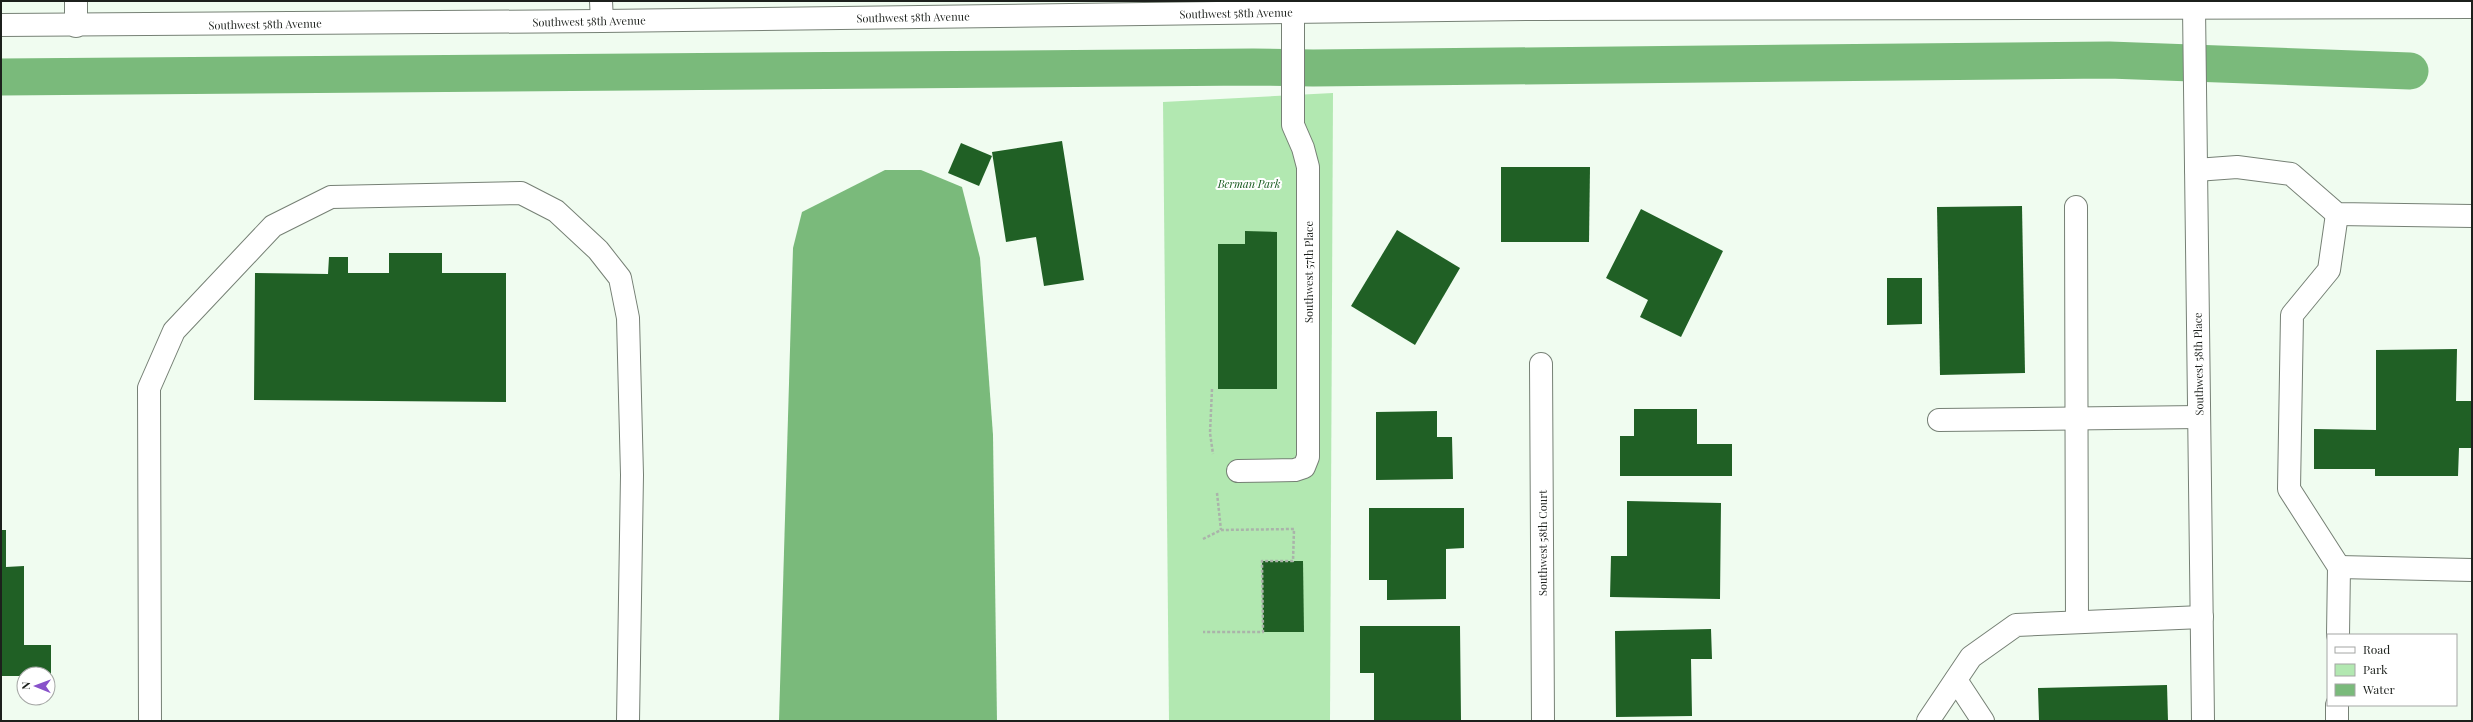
<svg xmlns="http://www.w3.org/2000/svg" width="2473" height="722" viewBox="0 0 2473 722" font-family="'Playfair Display',serif">
<style>
.green{fill:#b2e8b1}
.water{fill:#7aba7b}
.lines{fill:none;stroke-linecap:round;stroke-linejoin:round}
.canal{stroke:#7aba7b;stroke-width:37}
.building{fill:#206025}
.minor-casing{stroke:#768075;stroke-width:24}
.path{stroke:#aab3aa;stroke-width:2.5;stroke-dasharray:3 2;stroke-linecap:butt}
.minor{stroke:#fff;stroke-width:22}
.labels{text-anchor:middle;dominant-baseline:central;stroke-width:4;stroke-linejoin:round;paint-order:stroke}
.street-label{font-size:11px;fill:#1c201c;stroke:#fff}
.park-label{font-size:11px;font-style:italic;fill:#16591d;stroke:#fff}
</style>
<rect width="100%" height="100%" fill="#f0fcf0"/>
<!-- green -->
<path class="green" d="M1333,93L1330,721H1169L1163,102Z"/>
<!-- water -->
<path class="water" d="M885,170H921L962,187L980,258L993,435L997,721H779L793,248L802,212Z"/>
<g class="lines">
<!-- canal -->
<path class="canal" d="M1,77L1253,67L1313,68L2109,60L2410,71"/>
</g>
<!-- building -->
<g class="building">
<path d="M1062,141L1084,280L1044,286L1036,237L1006,242L992,152Z"/>
<path d="M961,143L992,156L979,186L948,173Z"/>
<path d="M1501,167H1590L1589,242H1501Z"/>
<path d="M2022,206L2025,373L1940,375L1937,207Z"/>
<path d="M1641,209L1723,251L1681,337L1640,317L1648,300L1606,278Z"/>
<path d="M1397,230L1460,268L1415,345L1351,306Z"/>
<path d="M1245,231L1277,232V389H1218V244H1245Z"/>
<path d="M389,253H442V273H506V402L254,400L255,273L328,274L329,257H348V273H389Z"/>
<path d="M1887,278H1922V324L1887,325Z"/>
<path d="M2457,349L2456,401H2472V448H2459L2458,476H2375V469H2314V429L2376,430V350Z"/>
<path d="M1634,409H1697V444H1732V476H1620V436H1634Z"/>
<path d="M1437,411V437H1452L1453,479L1376,480V412Z"/>
<path d="M1627,501L1721,503L1720,599L1610,597L1611,556H1627Z"/>
<path d="M1369,508H1464V548L1446,549V599L1387,600V580H1369Z"/>
<path d="M1,530H6V567L24,566V645H51V676L24,674V676H1Z"/>
<path d="M1262,561H1303L1304,632H1263Z"/>
<path d="M1360,626H1460L1461,720L1374,721V673H1360Z"/>
<path d="M1711,629L1712,659H1691L1692,716L1616,717L1615,631Z"/>
<path d="M2167,685L2168,721H2039L2038,688Z"/>
</g>
<g class="lines">
<!-- minor casing -->
<g class="minor-casing">
<g id="minor">
<path d="M76,1V26"/>
<path d="M601,1L602,21"/>
<path d="M2194,8L2203,721"/>
<path d="M1,25L602,21L1531,9L2472,7"/>
<path d="M2196,170L2237,167L2291,174L2337,214L2472,216"/>
<path d="M2076,207L2077,622"/>
<path d="M2337,214L2329,270L2292,315L2289,489L2339,567L2338,635"/>
<path d="M1541,364L1543,721"/>
<path d="M1939,420L2199,417"/>
<path d="M1238,471L1295,470L1304,467L1308,457V167L1303,148L1293,125V12"/>
<path d="M2339,567L2472,570"/>
<path d="M1956,680L1983,721"/>
<path d="M150,721L149,388L174,331L273,226L331,197L521,193L556,211L598,250L620,278L628,318L632,475L628,721"/>
<path d="M1928,721L1971,657L2016,625L2202,617"/>
<path d="M2337,721V705"/>
</g>
</g>
<!-- path -->
<g class="path">
<path d="M1212,389L1210,433L1213,454"/>
<path d="M1217,493L1221,530"/>
<path d="M1203,539L1221,530L1294,529L1293,561H1262L1263,632H1203"/>
</g>
<!-- minor -->
<use href="#minor" class="minor"/>
</g>
<g class="labels">
<!-- street labels -->
<g class="street-label">
<text transform="translate(1236 13) rotate(-1)">Southwest 58th Avenue</text>
<text transform="translate(913 17) rotate(-1)">Southwest 58th Avenue</text>
<text transform="translate(589 21) rotate(-1)">Southwest 58th Avenue</text>
<text transform="translate(265 24) rotate(-1)">Southwest 58th Avenue</text>
<text transform="translate(1308 272) rotate(-90)">Southwest 57th Place</text>
<text transform="translate(2198 364) rotate(-91)">Southwest 58th Place</text>
<text transform="translate(1542 543) rotate(-90)">Southwest 58th Court</text>
</g>
<!-- park labels -->
<g class="park-label">
<text x="1249" y="183">Berman Park</text>
</g>
</g>
<!-- border -->
<rect width="2473" height="722" fill="none" stroke="#1c201c" stroke-width="4"/>
<!-- legend -->
<rect x="2327" y="634" width="130" height="72" fill="#ffffff" stroke="#a4a6a4"/>
<rect x="2335" y="647" width="20" height="6" fill="#ffffff" stroke="#a4a6a4"/>
<text x="2363" y="654" font-size="12" fill="#1c201c">Road</text>
<rect x="2335" y="664" width="20" height="12" fill="#b2e8b1" stroke="#a4a6a4"/>
<text x="2363" y="674" font-size="12" fill="#1c201c">Park</text>
<rect x="2335" y="684" width="20" height="12" fill="#7aba7b" stroke="#a4a6a4"/>
<text x="2363" y="694" font-size="12" fill="#1c201c">Water</text>
<!-- north arrow -->
<g transform="translate(36 686) rotate(271)"><circle r="19" fill="#ffffff" stroke="#a4a6a4"/>
<path d="M0-3L7 15L0 10L-7 15Z" fill="#8852ca"/>
<text y="-6" font-size="11" font-weight="bold" text-anchor="middle" fill="#1c201c">N</text>
</g>
</svg>
